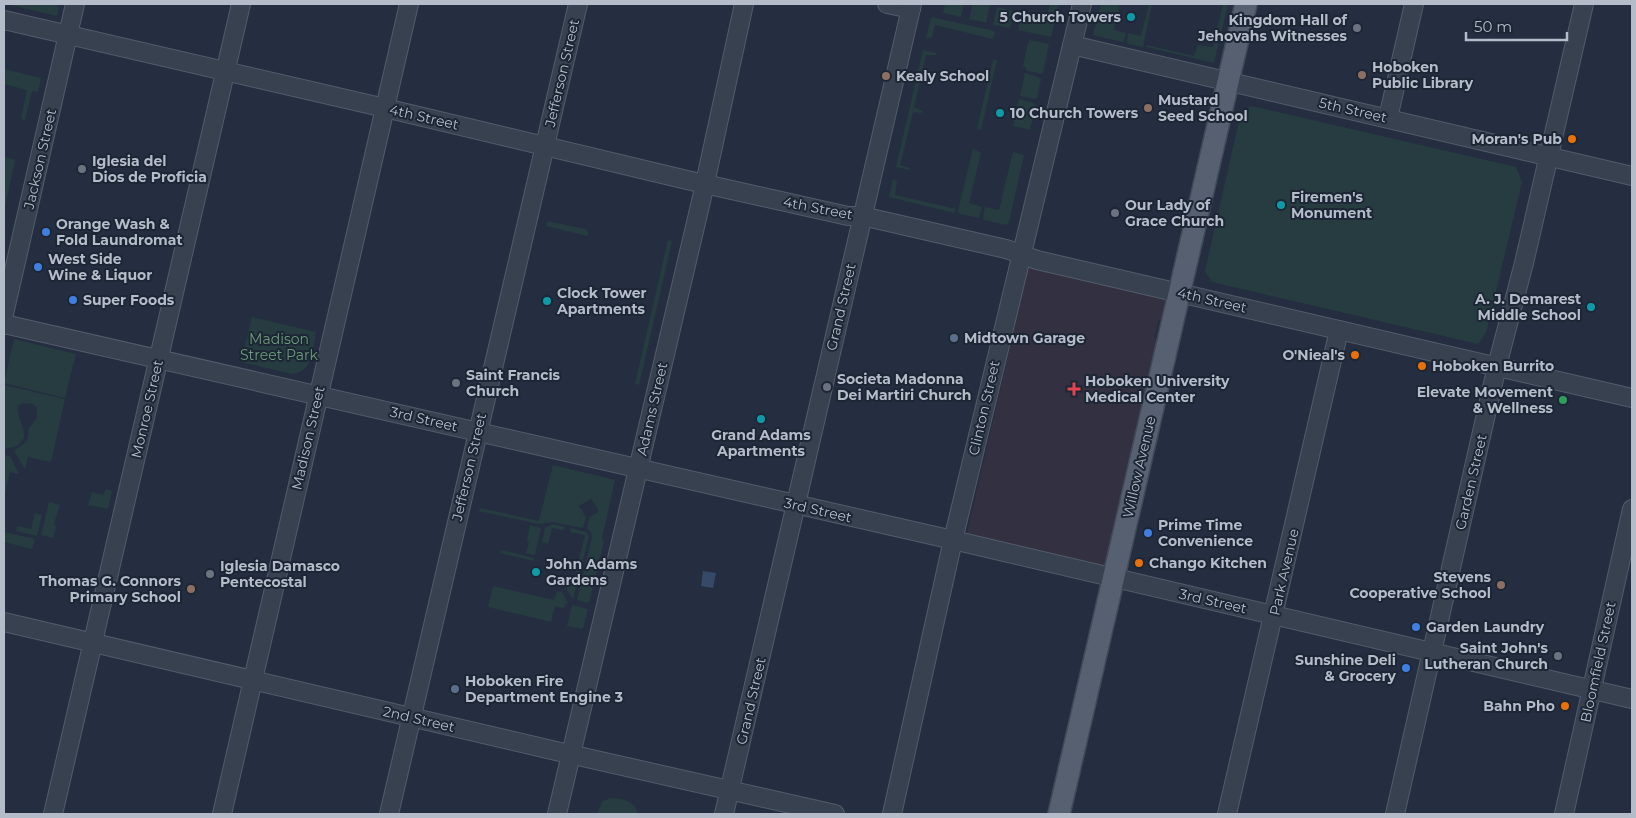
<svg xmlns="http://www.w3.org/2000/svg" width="1636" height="818" viewBox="0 0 1636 818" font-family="Montserrat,sans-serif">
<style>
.medical{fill:#333041}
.green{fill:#263c41}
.water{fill:#374968}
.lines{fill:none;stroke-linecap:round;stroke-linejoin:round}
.minor-casing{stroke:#535c6a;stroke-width:20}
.major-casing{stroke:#414a59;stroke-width:24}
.minor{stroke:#384150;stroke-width:18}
.major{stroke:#566070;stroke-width:21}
.culture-dot{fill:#0f9aa8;stroke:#1d2635;stroke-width:2}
.worship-dot{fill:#6b7280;stroke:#1d2635;stroke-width:2}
.education-dot{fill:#8d6e63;stroke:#1d2635;stroke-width:2}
.food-dot{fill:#e8710a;stroke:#1d2635;stroke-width:2}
.shop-dot{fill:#3f7fe0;stroke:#1d2635;stroke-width:2}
.service-dot{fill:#5c6f8a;stroke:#1d2635;stroke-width:2}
.health-dot{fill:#e0444e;stroke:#1d2635;stroke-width:2}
.leisure-dot{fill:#2e9e5b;stroke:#1d2635;stroke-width:2}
.labels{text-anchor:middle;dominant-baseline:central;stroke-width:4;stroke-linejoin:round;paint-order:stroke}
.poi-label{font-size:14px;font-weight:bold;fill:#b4bcca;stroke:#1d2635;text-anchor:start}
.street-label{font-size:14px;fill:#b4bcca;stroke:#1d2635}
.park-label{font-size:14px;fill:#6b9c79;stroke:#1d2635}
</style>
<rect width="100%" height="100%" fill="#242e40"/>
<!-- medical -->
<path class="medical" d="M1031,268L1166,299L1167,302L1164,316L1158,322L1155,336L1158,344L1107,566L1104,567L968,535L967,533L1028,269Z"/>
<!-- green -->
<g class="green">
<path d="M7,4H59L57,16Z"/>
<path d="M945,4H964L961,17L943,13Z"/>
<path d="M973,4L990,5L986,23L969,19Z"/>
<path d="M1050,4H1059L1051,37L1018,30L1021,16L1045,21Z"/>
<path d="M1101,4H1120L1114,30L1126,33L1124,41L1122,42L1093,35Z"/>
<path d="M1149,4H1152L1143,47L1128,44L1127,41L1128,33L1141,36Z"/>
<path d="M1223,4H1228L1214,63L1146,47L1147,45L1194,56L1198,45L1213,47Z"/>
<path d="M997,7L1014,11L1010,28L993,25Z"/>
<path d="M931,17L995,31L993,39L935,25L932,37L926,39Z"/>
<path d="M1029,40L1049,44L1043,73L1041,74L1026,70V67L1023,66Z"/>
<path d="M923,50L936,53V55H926L914,107L923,111L921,113L913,112L900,165L909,168L910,170L896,167Z"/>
<path d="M993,60H997L981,130L977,129Z"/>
<path d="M4,69L41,78L38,92L32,91L25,120L24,121L21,118L27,90L4,84Z"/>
<path d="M1025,73L1038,77L1041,79L1037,98L1035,99L1020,96Z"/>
<path d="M1019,99L1034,103L1036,106L1030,130L1013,126Z"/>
<path d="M1251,106L1516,167L1522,182L1486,333L1478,344L1212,282L1205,271L1241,112Z"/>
<path d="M973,149L981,153L969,203L982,207L979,218L960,214L958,211Z"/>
<path d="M1013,152L1024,155L1009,222L1006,225L985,220L983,218L985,207L999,210Z"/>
<path d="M4,157L14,159L15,161L4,211Z"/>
<path d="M893,179L897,182L895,195L956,209L954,213L889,197Z"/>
<path d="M547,221L585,229L588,232V236L546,226Z"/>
<path d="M668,240L672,241L639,385L635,384Z"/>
<path d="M252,317L316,332C313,348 313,371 293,374L241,362Z"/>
<path d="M14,339L76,354L65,398L4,383Z"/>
<path d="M4,385L65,399L51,462L28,457L25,469L14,451L27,441L29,428L37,418V408L33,404L22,403L18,406C16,417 25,426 24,438L17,446L4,449Z"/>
<path d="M4,455L10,456L19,474L10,472L4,497Z"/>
<path d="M553,465L615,480L602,538L604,541L589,603L577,600L592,537L591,532L587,529L589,518L599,511L591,499L579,506L586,517L583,528L553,522L539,524L479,511L480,508L539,521Z"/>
<path d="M106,489L112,491L108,509L88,505L92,492L103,495Z"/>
<path d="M49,502L60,505L54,523L56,527L53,538L41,535Z"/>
<path d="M35,513L42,515L37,536L16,531L17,526L31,529Z"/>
<path d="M553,524L565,527L564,530L552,528L548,544L542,542L545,528Z"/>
<path d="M530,525L541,528L535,555L526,553L529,543L527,540Z"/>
<path d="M571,528L586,532L589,536L573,599L567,590L568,583L573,584L585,535L570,532Z"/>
<path d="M4,532L35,539L32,549L4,542Z"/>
<path d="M501,550L534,558V561L500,553Z"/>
<path d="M493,586L554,600L557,591L562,592L568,603L565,605L564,608L555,606L551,622L488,607Z"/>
<path d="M572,605L588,609L583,629L567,626Z"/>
<path d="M610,798C622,798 635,801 638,814H597L602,802Z"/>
</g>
<!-- water -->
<path class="water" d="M703,571L716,573L713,588L701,586Z"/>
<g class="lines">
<!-- minor casing -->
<g class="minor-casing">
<g id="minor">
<path d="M887,4L911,9"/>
<path d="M4,20L385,108L687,180L848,216H862L1006,249L1037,260L1632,398"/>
<path d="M1072,45L1632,176"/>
<path d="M1388,118L1414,4"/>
<path d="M4,314L75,4"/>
<path d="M4,324L953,540L1632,699"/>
<path d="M4,622L556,751L835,814"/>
<path d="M53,814L241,4"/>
<path d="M222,814L409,4"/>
<path d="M389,814L578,4"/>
<path d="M557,814L702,197L744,4"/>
<path d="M724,814L912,4"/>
<path d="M892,814L953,540L1082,4"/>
<path d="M1227,814L1339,330"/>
<path d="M1395,814L1497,366L1524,263L1584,4"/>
<path d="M1564,814L1632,509"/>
</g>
</g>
<!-- major casing -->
<g class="major-casing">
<path id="major" d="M1059,814L1246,4"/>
</g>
<!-- minor -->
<use href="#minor" class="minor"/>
<!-- major -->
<use href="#major" class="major"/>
</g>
<!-- markers -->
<g class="culture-dot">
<circle cx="1131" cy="17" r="5"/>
<circle cx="1000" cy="113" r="5"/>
<circle cx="1281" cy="205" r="5"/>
<circle cx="547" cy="301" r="5"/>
<circle cx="1591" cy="307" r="5"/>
<circle cx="761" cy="419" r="5"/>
<circle cx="536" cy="572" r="5"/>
</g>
<g class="worship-dot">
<circle cx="1357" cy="28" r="5"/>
<circle cx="82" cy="169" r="5"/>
<circle cx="1115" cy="213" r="5"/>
<circle cx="456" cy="383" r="5"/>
<circle cx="827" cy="387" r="5"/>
<circle cx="210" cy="574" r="5"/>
<circle cx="1558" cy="656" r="5"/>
</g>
<g class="education-dot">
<circle cx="1362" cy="75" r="5"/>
<circle cx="886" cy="76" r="5"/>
<circle cx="1148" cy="108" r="5"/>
<circle cx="1501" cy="585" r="5"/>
<circle cx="191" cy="589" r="5"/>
</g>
<g class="food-dot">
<circle cx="1572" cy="139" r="5"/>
<circle cx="1355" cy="355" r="5"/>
<circle cx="1422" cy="366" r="5"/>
<circle cx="1139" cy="563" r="5"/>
<circle cx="1565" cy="706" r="5"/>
</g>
<g class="shop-dot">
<circle cx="46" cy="232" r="5"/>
<circle cx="38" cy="267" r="5"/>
<circle cx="73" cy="300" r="5"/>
<circle cx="1148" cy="533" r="5"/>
<circle cx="1416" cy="627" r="5"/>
<circle cx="1406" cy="668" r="5"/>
</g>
<g class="service-dot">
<circle cx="954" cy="338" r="5"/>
<circle cx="455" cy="689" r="5"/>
</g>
<path class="health-dot" d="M1071.5 381.5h5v5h5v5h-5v5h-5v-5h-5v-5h5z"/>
<circle class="leisure-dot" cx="1563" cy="400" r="5"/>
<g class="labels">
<!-- poi labels -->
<g class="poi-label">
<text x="1121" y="17" text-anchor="end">5 Church Towers</text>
<text x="1347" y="20" text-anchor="end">Kingdom Hall of<tspan x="1347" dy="16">Jehovahs Witnesses</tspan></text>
<text x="1372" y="67">Hoboken<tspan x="1372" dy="16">Public Library</tspan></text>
<text x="896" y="76">Kealy School</text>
<text x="1158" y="100">Mustard<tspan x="1158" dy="16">Seed School</tspan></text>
<text x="1010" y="113">10 Church Towers</text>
<text x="1562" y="139" text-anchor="end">Moran's Pub</text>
<text x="92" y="161">Iglesia del<tspan x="92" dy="16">Dios de Proficia</tspan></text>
<text x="1291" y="197">Firemen's<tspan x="1291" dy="16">Monument</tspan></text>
<text x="1125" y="205">Our Lady of<tspan x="1125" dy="16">Grace Church</tspan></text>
<text x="56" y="224">Orange Wash &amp;<tspan x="56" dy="16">Fold Laundromat</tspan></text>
<text x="48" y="259">West Side<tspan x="48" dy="16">Wine &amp; Liquor</tspan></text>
<text x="557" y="293">Clock Tower<tspan x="557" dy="16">Apartments</tspan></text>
<text x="1581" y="299" text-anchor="end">A. J. Demarest<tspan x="1581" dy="16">Middle School</tspan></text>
<text x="83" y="300">Super Foods</text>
<text x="964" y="338">Midtown Garage</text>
<text x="1345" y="355" text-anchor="end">O'Nieal's</text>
<text x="1432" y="366">Hoboken Burrito</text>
<text x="466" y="375">Saint Francis<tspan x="466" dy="16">Church</tspan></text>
<text x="837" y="379">Societa Madonna<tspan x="837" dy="16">Dei Martiri Church</tspan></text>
<text x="1085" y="381">Hoboken University<tspan x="1085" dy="16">Medical Center</tspan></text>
<text x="1553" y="392" text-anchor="end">Elevate Movement<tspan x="1553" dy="16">&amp; Wellness</tspan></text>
<text x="761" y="435" text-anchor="middle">Grand Adams<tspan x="761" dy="16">Apartments</tspan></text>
<text x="1158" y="525">Prime Time<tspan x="1158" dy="16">Convenience</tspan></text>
<text x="1149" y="563">Chango Kitchen</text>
<text x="546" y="564">John Adams<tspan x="546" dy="16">Gardens</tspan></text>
<text x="220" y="566">Iglesia Damasco<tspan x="220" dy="16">Pentecostal</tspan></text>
<text x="1491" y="577" text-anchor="end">Stevens<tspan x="1491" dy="16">Cooperative School</tspan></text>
<text x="181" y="581" text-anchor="end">Thomas G. Connors<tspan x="181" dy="16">Primary School</tspan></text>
<text x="1426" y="627">Garden Laundry</text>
<text x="1548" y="648" text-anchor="end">Saint John's<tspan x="1548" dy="16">Lutheran Church</tspan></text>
<text x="1396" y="660" text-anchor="end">Sunshine Deli<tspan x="1396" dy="16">&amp; Grocery</tspan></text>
<text x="465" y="681">Hoboken Fire<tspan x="465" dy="16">Department Engine 3</tspan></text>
<text x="1555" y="706" text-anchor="end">Bahn Pho</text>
</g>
<!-- street labels -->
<g class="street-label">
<text transform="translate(562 73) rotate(-77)">Jefferson Street</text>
<text transform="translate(1353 110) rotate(13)">5th Street</text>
<text transform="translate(424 117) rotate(13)">4th Street</text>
<text transform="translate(40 159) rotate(-77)">Jackson Street</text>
<text transform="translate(818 208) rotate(11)">4th Street</text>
<text transform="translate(1212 300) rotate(13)">4th Street</text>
<text transform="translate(841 307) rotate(-77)">Grand Street</text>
<text transform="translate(984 408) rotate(-77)">Clinton Street</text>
<text transform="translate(147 409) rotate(-77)">Monroe Street</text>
<text transform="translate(652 409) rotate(-77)">Adams Street</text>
<text transform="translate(424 419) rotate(13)">3rd Street</text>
<text transform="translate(308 438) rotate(-77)">Madison Street</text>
<text transform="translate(469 467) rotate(-77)">Jefferson Street</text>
<text transform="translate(1139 467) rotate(-77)">Willow Avenue</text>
<text transform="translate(1471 482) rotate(-77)">Garden Street</text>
<text transform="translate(818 510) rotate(13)">3rd Street</text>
<text transform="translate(1284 572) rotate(-77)">Park Avenue</text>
<text transform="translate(1213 601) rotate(13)">3rd Street</text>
<text transform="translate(1598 662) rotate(-78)">Bloomfield Street</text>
<text transform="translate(751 701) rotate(-77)">Grand Street</text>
<text transform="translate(419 719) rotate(13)">2nd Street</text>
</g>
<!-- park labels -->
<g class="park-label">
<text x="279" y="339">Madison<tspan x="279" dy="16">Street Park</tspan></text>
</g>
</g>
<!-- border -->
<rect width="1636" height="818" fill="none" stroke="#b4bcca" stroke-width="10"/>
<!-- scale -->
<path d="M1466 32v8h101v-8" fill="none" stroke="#b4bcca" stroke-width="2.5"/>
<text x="1474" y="32" font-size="15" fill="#b4bcca" stroke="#1d2635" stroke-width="4" paint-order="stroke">50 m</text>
</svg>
